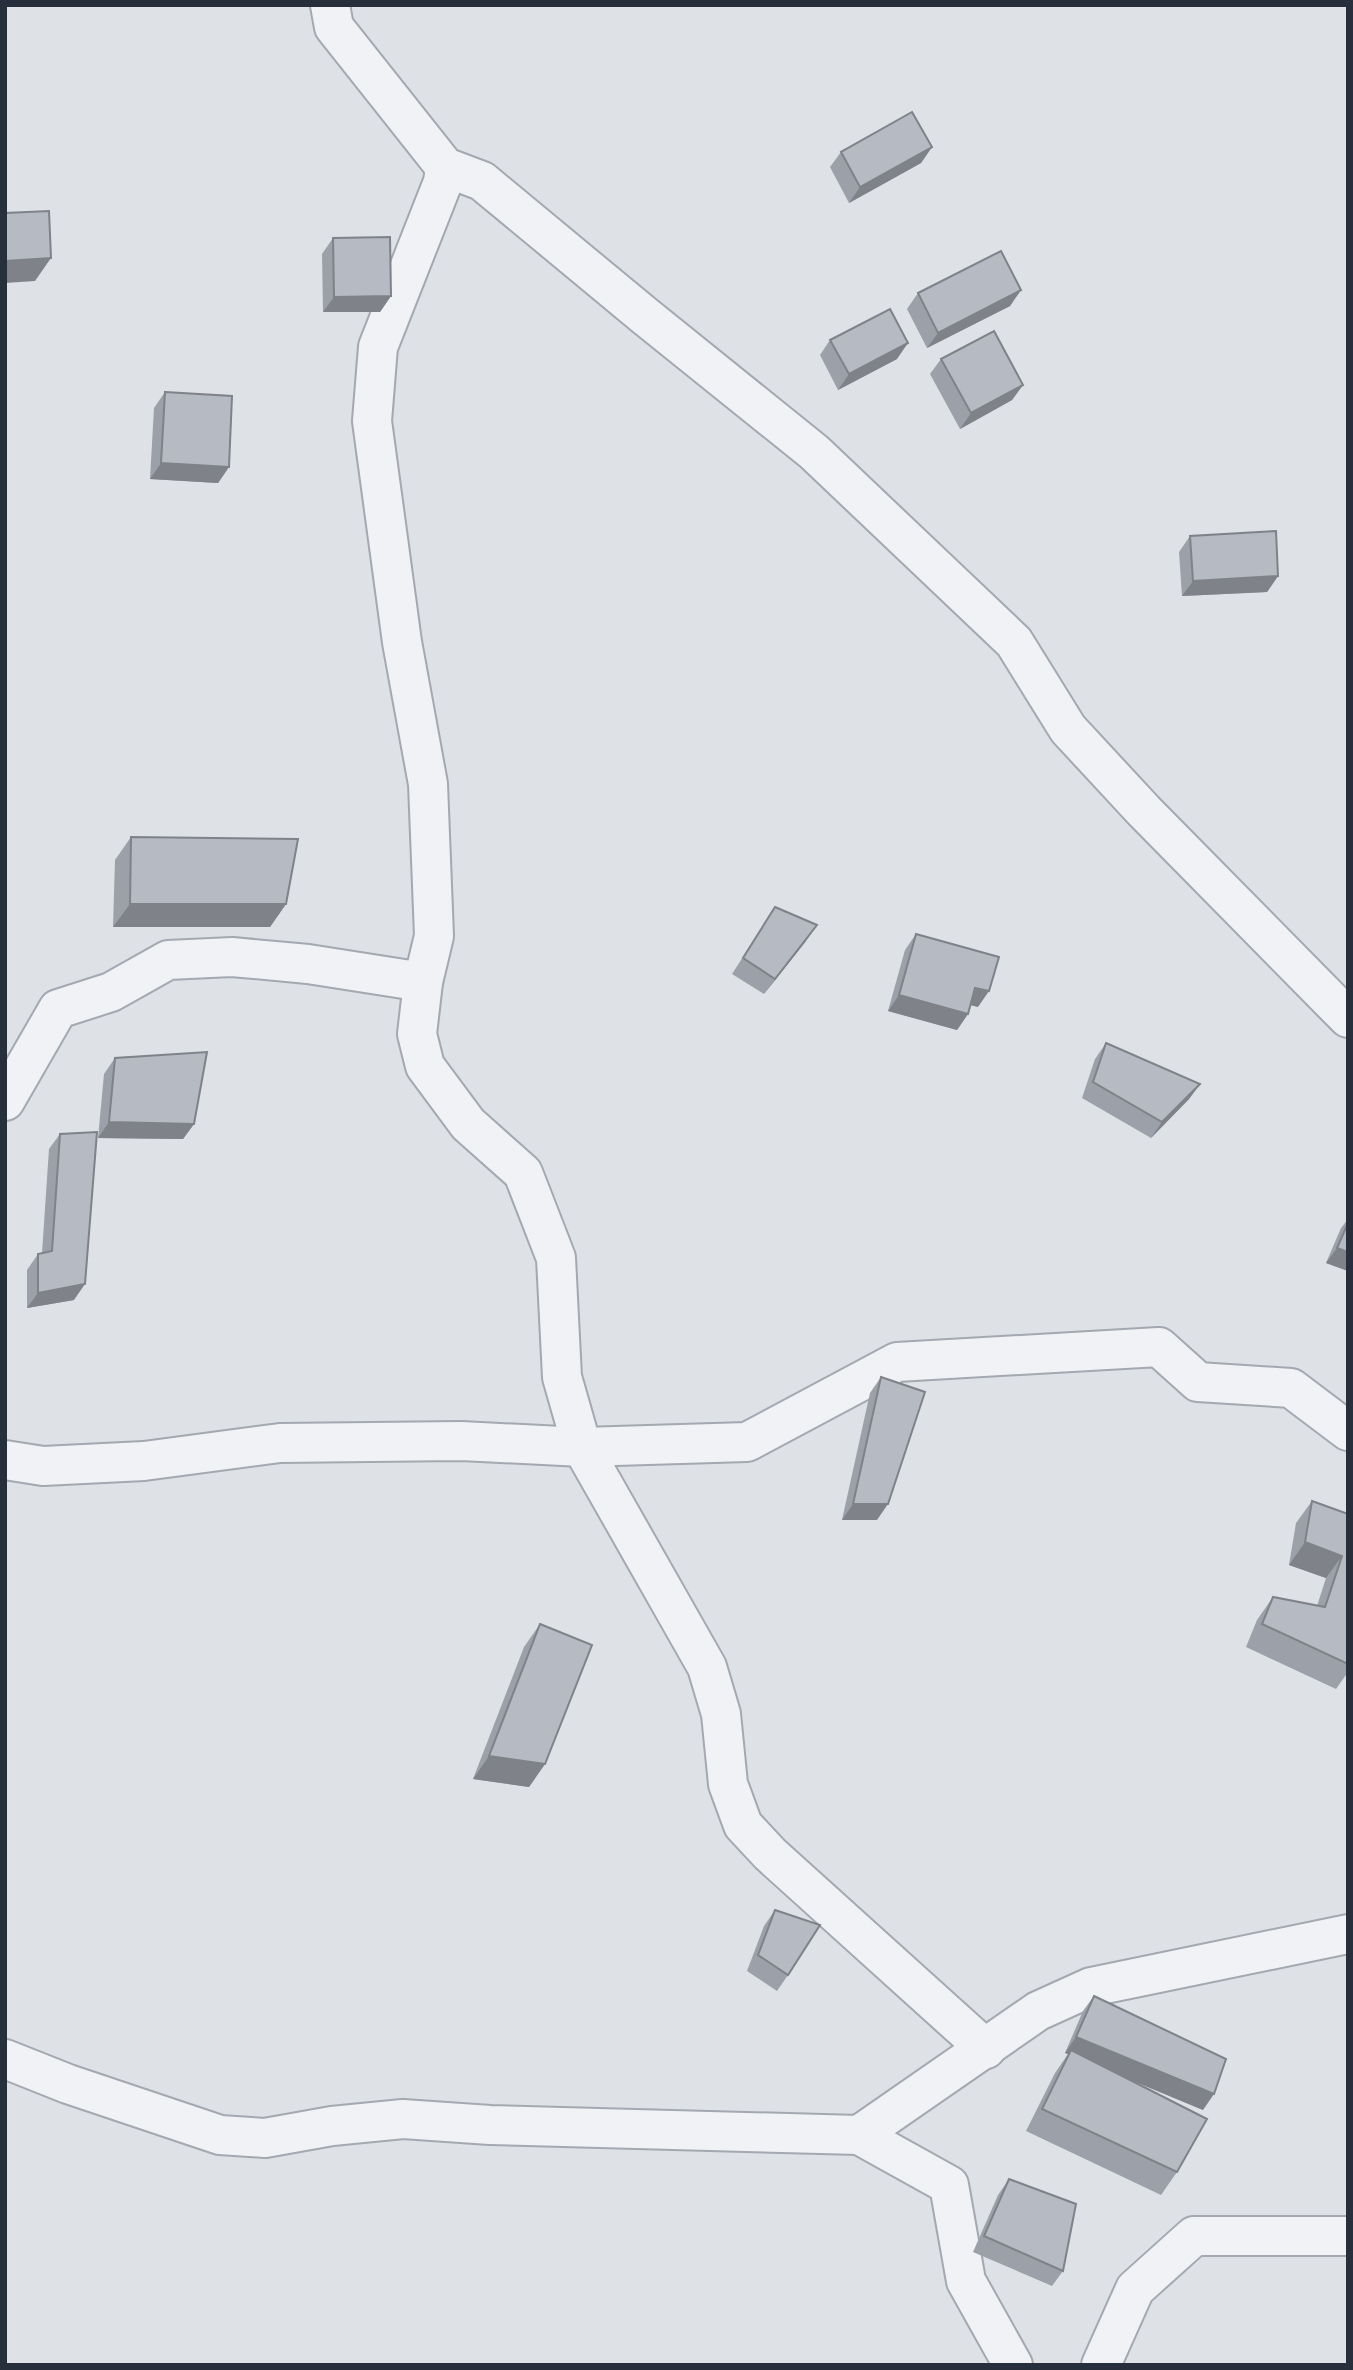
<svg xmlns="http://www.w3.org/2000/svg" width="1353" height="2370" viewBox="0 0 1353 2370" font-family="'IBM Plex Sans',sans-serif">
<style>
.lines{fill:none;stroke-linecap:round;stroke-linejoin:round}
.minor-casing{stroke:#a4a8b0;stroke-width:42}
.minor{stroke:#f0f2f5;stroke-width:38}
.wall{fill:#9ca0a8}
.shaded-wall{fill:#7f8288}
.building{fill:#b5bac3;stroke:#7f8288;stroke-width:2}
</style>
<rect width="100%" height="100%" fill="#dee1e6"/>
<g class="lines">
<!-- minor casing -->
<g class="minor-casing">
<g id="minor">
<path d="M330,5L334,27L445,167L482,181L645,316L814,452L1014,642L1068,729L1144,811L1348,1018"/>
<path d="M445,167L443,182L378,347L372,421L402,642L428,784L434,936L423,982L417,1034L425,1066L468,1124L523,1173L556,1258L562,1377L582,1447L707,1667L721,1714L728,1784L743,1825L770,1854L986,2049"/>
<path d="M5,1101L58,1009L111,992L168,960L232,957L308,964L423,982"/>
<path d="M5,1460L43,1466L144,1461L280,1443L461,1441L582,1447L747,1442L897,1362L1159,1347L1198,1382L1291,1388L1348,1431"/>
<path d="M5,2059L68,2084L220,2135L265,2138L332,2126L403,2119L490,2125L859,2135L1038,2011L1091,1987L1348,1934"/>
<path d="M859,2135L949,2185L966,2281L1013,2365"/>
<path d="M1101,2365L1135,2289L1194,2236H1348"/>
</g>
</g>
<!-- minor -->
<use href="#minor" class="minor"/>
</g>
<!-- wall -->
<g class="wall">
<path d="M932,147L921,163L849,203L830,167L841,152Z"/>
<path d="M333,238L391,296L380,312H323L322,254Z"/>
<path d="M1021,290L1010,306L927,348L907,309L918,293Z"/>
<path d="M830,340L897,359L838,390L820,355Z"/>
<path d="M941,359L1023,385L1012,400L960,429L930,374Z"/>
<path d="M165,392L229,467L218,483L150,479L154,408Z"/>
<path d="M1190,536L1278,576L1267,592L1182,596L1179,552Z"/>
<path d="M131,837L286,904L270,927H113L115,860Z"/>
<path d="M775,907L806,941L764,994L732,974Z"/>
<path d="M916,934L978,1007L970,1005L968,1014L957,1030L888,1011L905,950Z"/>
<path d="M1106,1043L1200,1084L1189,1099L1151,1138L1082,1098L1095,1059Z"/>
<path d="M115,1058L194,1124L183,1139L98,1138L104,1074Z"/>
<path d="M60,1134L74,1300L27,1308V1270L38,1254L42,1253L49,1149Z"/>
<path d="M1348,1219V1271L1326,1263L1341,1228Z"/>
<path d="M881,1377L877,1520H842L870,1393Z"/>
<path d="M1312,1501L1348,1514V1672L1336,1689L1246,1647L1257,1620L1273,1597L1317,1606L1326,1578L1289,1565L1296,1523Z"/>
<path d="M540,1624L545,1764L529,1787L473,1779L524,1647Z"/>
<path d="M775,1910L788,1975L777,1991L747,1971L764,1926Z"/>
<path d="M1094,1996L1203,2110L1129,2079L1177,2172L1161,2195L1026,2131L1055,2073L1068,2054L1065,2053L1083,2011Z"/>
<path d="M1009,2179L1063,2271L1052,2286L973,2252L998,2195Z"/>
</g>
<!-- shaded-wall -->
<g class="shaded-wall">
<path d="M932,147L921,163L849,203L860,187Z"/>
<path d="M51,258L35,281L5,283V261Z"/>
<path d="M1021,290L1010,306L927,348L938,333Z"/>
<path d="M391,296L380,312H323L334,297Z"/>
<path d="M908,343L897,359L838,390L849,374Z"/>
<path d="M1023,385L1012,400L960,429L971,413Z"/>
<path d="M161,463L229,467L218,483L150,479Z"/>
<path d="M1278,576L1267,592L1182,596L1193,581Z"/>
<path d="M130,904H286L270,927H113Z"/>
<path d="M817,925L806,941L764,994L775,979Z"/>
<path d="M975,988L989,991L978,1007L964,1003Z"/>
<path d="M899,995L968,1014L957,1030L888,1011Z"/>
<path d="M1200,1084L1189,1099L1151,1138L1162,1122Z"/>
<path d="M109,1122L194,1124L183,1139L98,1138Z"/>
<path d="M1337,1248L1348,1252V1271L1326,1263Z"/>
<path d="M85,1284L74,1300L27,1308L38,1293Z"/>
<path d="M853,1504H888L877,1520H842Z"/>
<path d="M1305,1542L1342,1556L1326,1578L1289,1565Z"/>
<path d="M489,1756L545,1764L529,1787L473,1779Z"/>
<path d="M1076,2037L1214,2094L1203,2110L1068,2054L1071,2050L1068,2054L1065,2053Z"/>
</g>
<!-- building -->
<g class="building">
<path d="M912,112L932,147L860,187L841,152Z"/>
<path d="M49,211L51,258L5,261V213Z"/>
<path d="M390,237L391,296L334,297L333,238Z"/>
<path d="M1001,251L1021,290L938,333L918,293Z"/>
<path d="M890,309L908,343L849,374L830,340Z"/>
<path d="M994,331L1023,385L971,413L941,359Z"/>
<path d="M165,392L232,396L229,467L161,463Z"/>
<path d="M1276,531L1278,576L1193,581L1190,536Z"/>
<path d="M131,837L298,839L286,904H130Z"/>
<path d="M775,907L817,925L775,979L743,958Z"/>
<path d="M916,934L999,957L989,991L975,988L968,1014L899,995Z"/>
<path d="M1106,1043L1200,1084L1162,1122L1093,1082Z"/>
<path d="M207,1052L194,1124L109,1122L115,1058Z"/>
<path d="M97,1132L85,1284L38,1293V1254L52,1251L60,1134Z"/>
<path d="M1348,1223V1252L1337,1248Z"/>
<path d="M881,1377L925,1392L888,1504H853Z"/>
<path d="M1312,1501L1348,1514V1664L1262,1624L1273,1597L1325,1607L1342,1556L1305,1542Z"/>
<path d="M540,1624L592,1645L545,1764L489,1756Z"/>
<path d="M775,1910L820,1925L788,1975L758,1955Z"/>
<path d="M1094,1996L1226,2059L1214,2094L1076,2037Z"/>
<path d="M1071,2050L1207,2119L1177,2172L1042,2109Z"/>
<path d="M1009,2179L1076,2204L1063,2271L984,2236Z"/>
</g>
<!-- border -->
<rect width="1353" height="2370" fill="none" stroke="#282f3c" stroke-width="14"/>
</svg>
